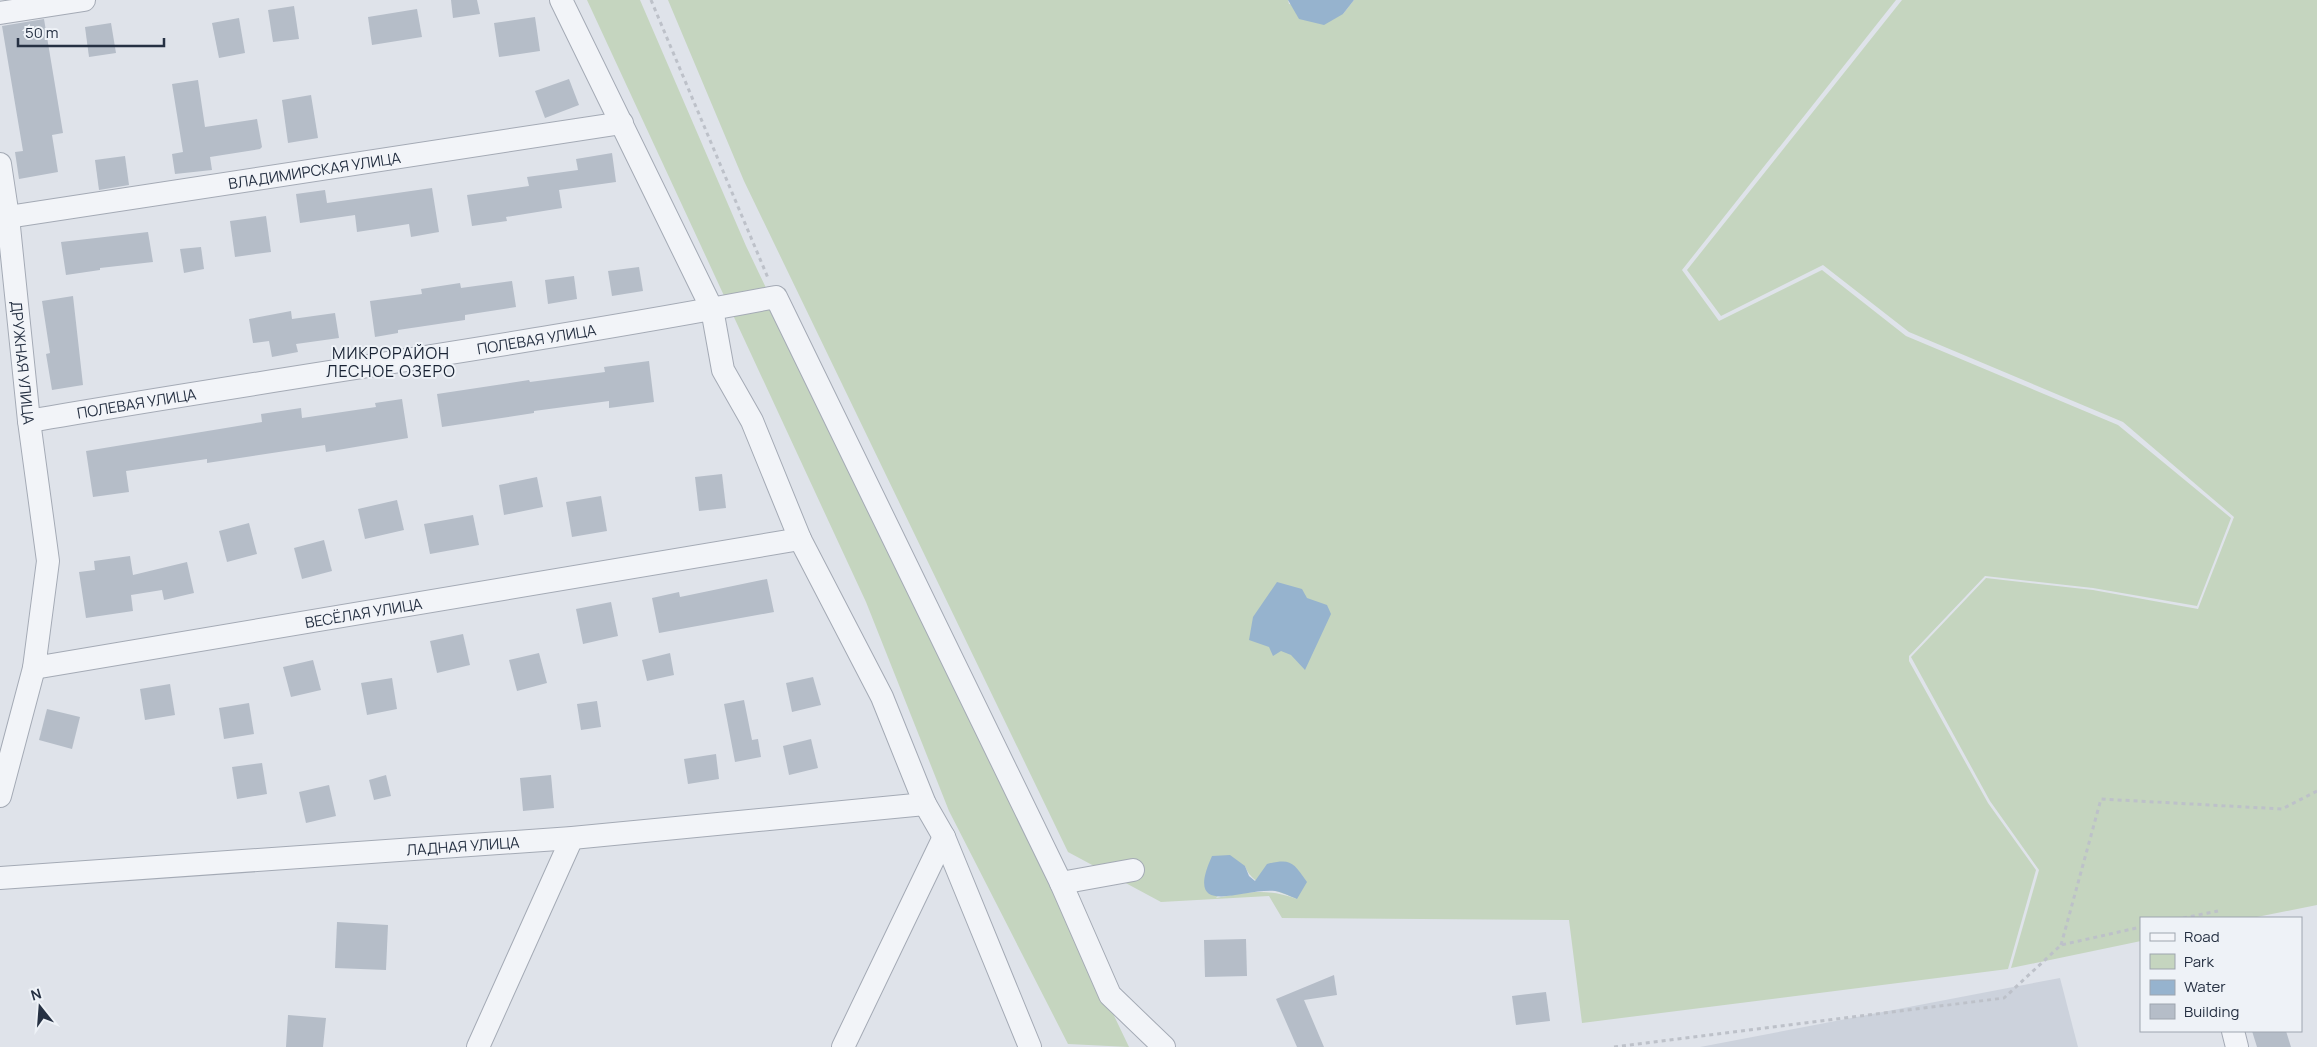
<svg xmlns="http://www.w3.org/2000/svg" width="2317" height="1047" viewBox="0 0 2317 1047" font-family="Manrope,sans-serif">
<style>
.built{fill:#ccd2dc}
.green{fill:#c5d5bf;fill-rule:evenodd}
.water{fill:#96b3ce}
.building{fill:#b5bdc8}
.lines{fill:none;stroke-linecap:round;stroke-linejoin:round}
.street-casing{stroke:#a4aab5;stroke-width:24}
.path{stroke:#bdc1c9;stroke-width:3;stroke-dasharray:4 4;stroke-linecap:butt}
.street{stroke:#f2f4f8;stroke-width:22}
.labels{text-anchor:middle;dominant-baseline:central;stroke-width:4;stroke-linejoin:round;paint-order:stroke}
.street-label{font-size:15px;fill:#263143;stroke:#eef2f7}
.neighbourhood-label{font-size:16px;letter-spacing:1px;fill:#182233;stroke:#eef2f7}
</style>
<rect width="100%" height="100%" fill="#dfe3ea"/>
<!-- built -->
<path class="built" d="M2060,978L2078,1047H1700Z"/>
<!-- green -->
<g class="green">
<path d="M587,0H640L746,246L1129,1047L1068,1044L949,811L866,602Z"/>
<path d="M668,0H1288L1289,4L1343,14L1354,0H1896L1682,270L1719,321L1822,270L1906,336L2118,425L2231,518L2197,606L2093,588L1985,576L1909,656V661L1988,803L2036,870L2008,969L1582,1023L1569,920L1282,918L1269,896L1161,902L1068,852L744,181ZM1245,866C1252,886 1278,891 1297,899C1266,888 1248,892 1216,898Z"/>
<path d="M1902,0H2317V905L2252,918H2141V941L2011,968L2039,870L1990,801L1911,657L1986,578L2093,590L2198,609L2234,517L2123,422L1909,332L1823,265L1721,316L1687,270Z"/>
</g>
<!-- water -->
<g class="water">
<path d="M1288,0H1354L1343,14L1324,25L1299,19Z"/>
<path d="M1277,582L1302,589L1307,598L1327,605L1331,614L1305,670L1291,655L1281,651L1273,656L1269,647L1249,640L1253,617Z"/>
<path d="M1230,855L1245,866L1249,876L1255,881L1267,864C1291,858 1293,862 1307,882L1297,899C1290,896 1282,892 1275,891C1241,888 1183,920 1212,856Z"/>
</g>
<!-- building -->
<g class="building">
<path d="M451,0H477L480,14L453,18Z"/>
<path d="M294,6L299,39L273,42L268,10Z"/>
<path d="M417,9L422,37L372,45L368,17Z"/>
<path d="M535,17L540,51L499,57L494,23Z"/>
<path d="M239,18L245,53L219,58L212,23Z"/>
<path d="M44,19L63,133L52,135L58,172L19,179L15,152L23,151L2,26Z"/>
<path d="M111,23L116,53L89,57L85,27Z"/>
<path d="M569,79L579,105L545,118L535,91Z"/>
<path d="M198,80L205,127L257,119L262,147L260,149L210,157L212,170L175,174L172,154L183,152L172,84Z"/>
<path d="M311,95L318,138L288,143L282,100Z"/>
<path d="M612,153L616,182L559,190L562,208L506,217L507,221L472,226L467,195L529,186L527,177L578,170L576,159Z"/>
<path d="M125,156L129,185L99,190L95,160Z"/>
<path d="M432,188L439,232L411,237L409,224L357,232L355,215L300,223L296,194L325,190L327,203Z"/>
<path d="M266,216L271,252L235,257L230,221Z"/>
<path d="M148,232L153,262L100,268V270L66,275L61,242Z"/>
<path d="M201,247L204,269L184,273L180,249Z"/>
<path d="M639,267L643,291L612,296L608,271Z"/>
<path d="M574,276L577,299L548,304L545,280Z"/>
<path d="M512,281L516,307L465,315V320L398,330V333L375,337L370,301L422,294L421,289L460,283L461,288Z"/>
<path d="M73,296L83,385L52,390L46,354L50,353L42,301Z"/>
<path d="M291,311L292,319L335,313L339,338L296,344L298,352L272,357L269,341L253,343L249,319Z"/>
<path d="M649,361L654,402L609,408V401L534,411V413L442,427L437,394L529,380L530,382L605,372L604,367Z"/>
<path d="M402,399L408,438L326,452L325,445L207,463V459L126,471L129,492L93,497L86,451L262,422L261,414L301,408L302,418L376,407L375,403Z"/>
<path d="M722,474L726,508L699,511L695,477Z"/>
<path d="M537,477L543,507L504,515L499,485Z"/>
<path d="M601,496L607,531L572,537L566,502Z"/>
<path d="M397,500L404,530L365,539L358,509Z"/>
<path d="M473,515L479,545L430,554L424,524Z"/>
<path d="M249,523L257,554L227,562L219,531Z"/>
<path d="M324,540L332,571L302,579L294,548Z"/>
<path d="M130,556L133,575L187,562L194,593L164,600L162,590L131,595L133,611L86,618L79,572L95,570L94,561Z"/>
<path d="M767,579L774,612L659,633L652,598L679,592L680,597Z"/>
<path d="M611,602L618,636L583,644L576,609Z"/>
<path d="M463,634L470,665L437,673L430,641Z"/>
<path d="M539,653L547,683L517,691L509,660Z"/>
<path d="M670,653L674,675L647,681L642,660Z"/>
<path d="M313,660L321,690L291,697L283,667Z"/>
<path d="M813,677L821,705L792,712L786,683Z"/>
<path d="M392,678L397,709L367,715L361,683Z"/>
<path d="M170,684L175,715L145,720L140,689Z"/>
<path d="M744,700L752,740L758,739L761,757L735,762L724,704Z"/>
<path d="M597,701L601,727L581,730L577,704Z"/>
<path d="M249,703L254,734L224,739L219,708Z"/>
<path d="M47,709L80,717L72,749L39,740Z"/>
<path d="M811,739L818,768L789,775L783,746Z"/>
<path d="M716,754L719,779L688,784L684,759Z"/>
<path d="M262,763L267,794L237,799L232,767Z"/>
<path d="M386,775L391,796L374,800L369,780Z"/>
<path d="M551,775L554,808L523,811L520,778Z"/>
<path d="M329,785L336,816L306,823L299,792Z"/>
<path d="M337,922L388,925L386,970L335,968Z"/>
<path d="M1246,939L1247,976L1205,977L1204,940Z"/>
<path d="M1334,975L1337,995L1304,1000L1324,1047H1297L1276,999Z"/>
<path d="M1546,992L1550,1021L1516,1025L1512,996Z"/>
<path d="M288,1015L326,1018L323,1047H286Z"/>
<path d="M2252,1031H2286L2291,1047H2257Z"/>
</g>
<g class="lines">
<!-- street casing -->
<g class="street-casing">
<g id="street">
<path d="M561,0L712,309L723,370L752,421L800,539L882,697L925,804L944,837L1030,1047"/>
<path d="M0,13L84,0"/>
<path id="s1" d="M0,164L8,217L29,421L48,561L34,668L800,539"/>
<path id="s2" d="M8,217L622,123"/>
<path id="s3" d="M29,421C278,378 528,344 776,297L1061,883L1110,995L1164,1047"/>
<path d="M0,796L34,668"/>
<path id="s4" d="M0,878L572,838L925,804"/>
<path d="M1061,883L1133,870"/>
<path d="M2233,1031L2237,1047"/>
<path d="M478,1047L572,838"/>
<path d="M843,1047L944,837"/>
</g>
</g>
<!-- path -->
<g class="path">
<path d="M651,0L768,278"/>
<path d="M2183,918L2218,911"/>
<path d="M2061,945L2101,799L2282,809L2317,791"/>
<path d="M1614,1047L2004,998L2061,945L2141,927"/>
</g>
<!-- street -->
<use href="#street" class="street"/>
</g>
<g class="labels">
<!-- street labels -->
<g class="street-label">
<text stroke="none"><textPath href="#s2" startOffset="310">ВЛАДИМИРСКАЯ УЛИЦА</textPath></text>
<text stroke="none"><textPath href="#s3" startOffset="514">ПОЛЕВАЯ УЛИЦА</textPath></text>
<text stroke="none"><textPath href="#s1" startOffset="200">ДРУЖНАЯ УЛИЦА</textPath></text>
<text stroke="none"><textPath href="#s3" startOffset="109">ПОЛЕВАЯ УЛИЦА</textPath></text>
<text stroke="none"><textPath href="#s1" startOffset="842">ВЕСЁЛАЯ УЛИЦА</textPath></text>
<text stroke="none"><textPath href="#s4" startOffset="464">ЛАДНАЯ УЛИЦА</textPath></text>
</g>
<!-- neighbourhood labels -->
<g class="neighbourhood-label">
<text x="391" y="353">МИКРОРАЙОН<tspan x="391" dy="18">ЛЕСНОЕ ОЗЕРО</tspan></text>
</g>
</g>
<!-- legend -->
<rect x="2140" y="917" width="162" height="115" fill="#eef2f7" stroke="#9ea5af"/>
<rect x="2150" y="933" width="25" height="8" fill="#f2f4f8" stroke="#9ea5af"/>
<text x="2184" y="942" font-size="15" fill="#263143">Road</text>
<rect x="2150" y="954" width="25" height="15" fill="#c5d5bf" stroke="#9ea5af"/>
<text x="2184" y="967" font-size="15" fill="#263143">Park</text>
<rect x="2150" y="980" width="25" height="15" fill="#96b3ce" stroke="#9ea5af"/>
<text x="2184" y="992" font-size="15" fill="#263143">Water</text>
<rect x="2150" y="1004" width="25" height="15" fill="#b5bdc8" stroke="#9ea5af"/>
<text x="2184" y="1017" font-size="15" fill="#263143">Building</text>
<!-- north arrow -->
<g transform="translate(40 1007) rotate(343)" stroke="#eef2f7" stroke-width="4" paint-order="stroke">
<path d="M0-4L9 19L0 12L-9 19Z" fill="#263143"/>
<text y="-8" font-size="14" font-weight="bold" text-anchor="middle" fill="#263143">N</text>
</g>
<!-- scale -->
<path d="M18 38v8h146v-8" fill="none" stroke="#263143" stroke-width="2.5"/>
<text x="25" y="38" font-size="15" fill="#263143" stroke="#eef2f7" stroke-width="4" paint-order="stroke">50 m</text>
</svg>
